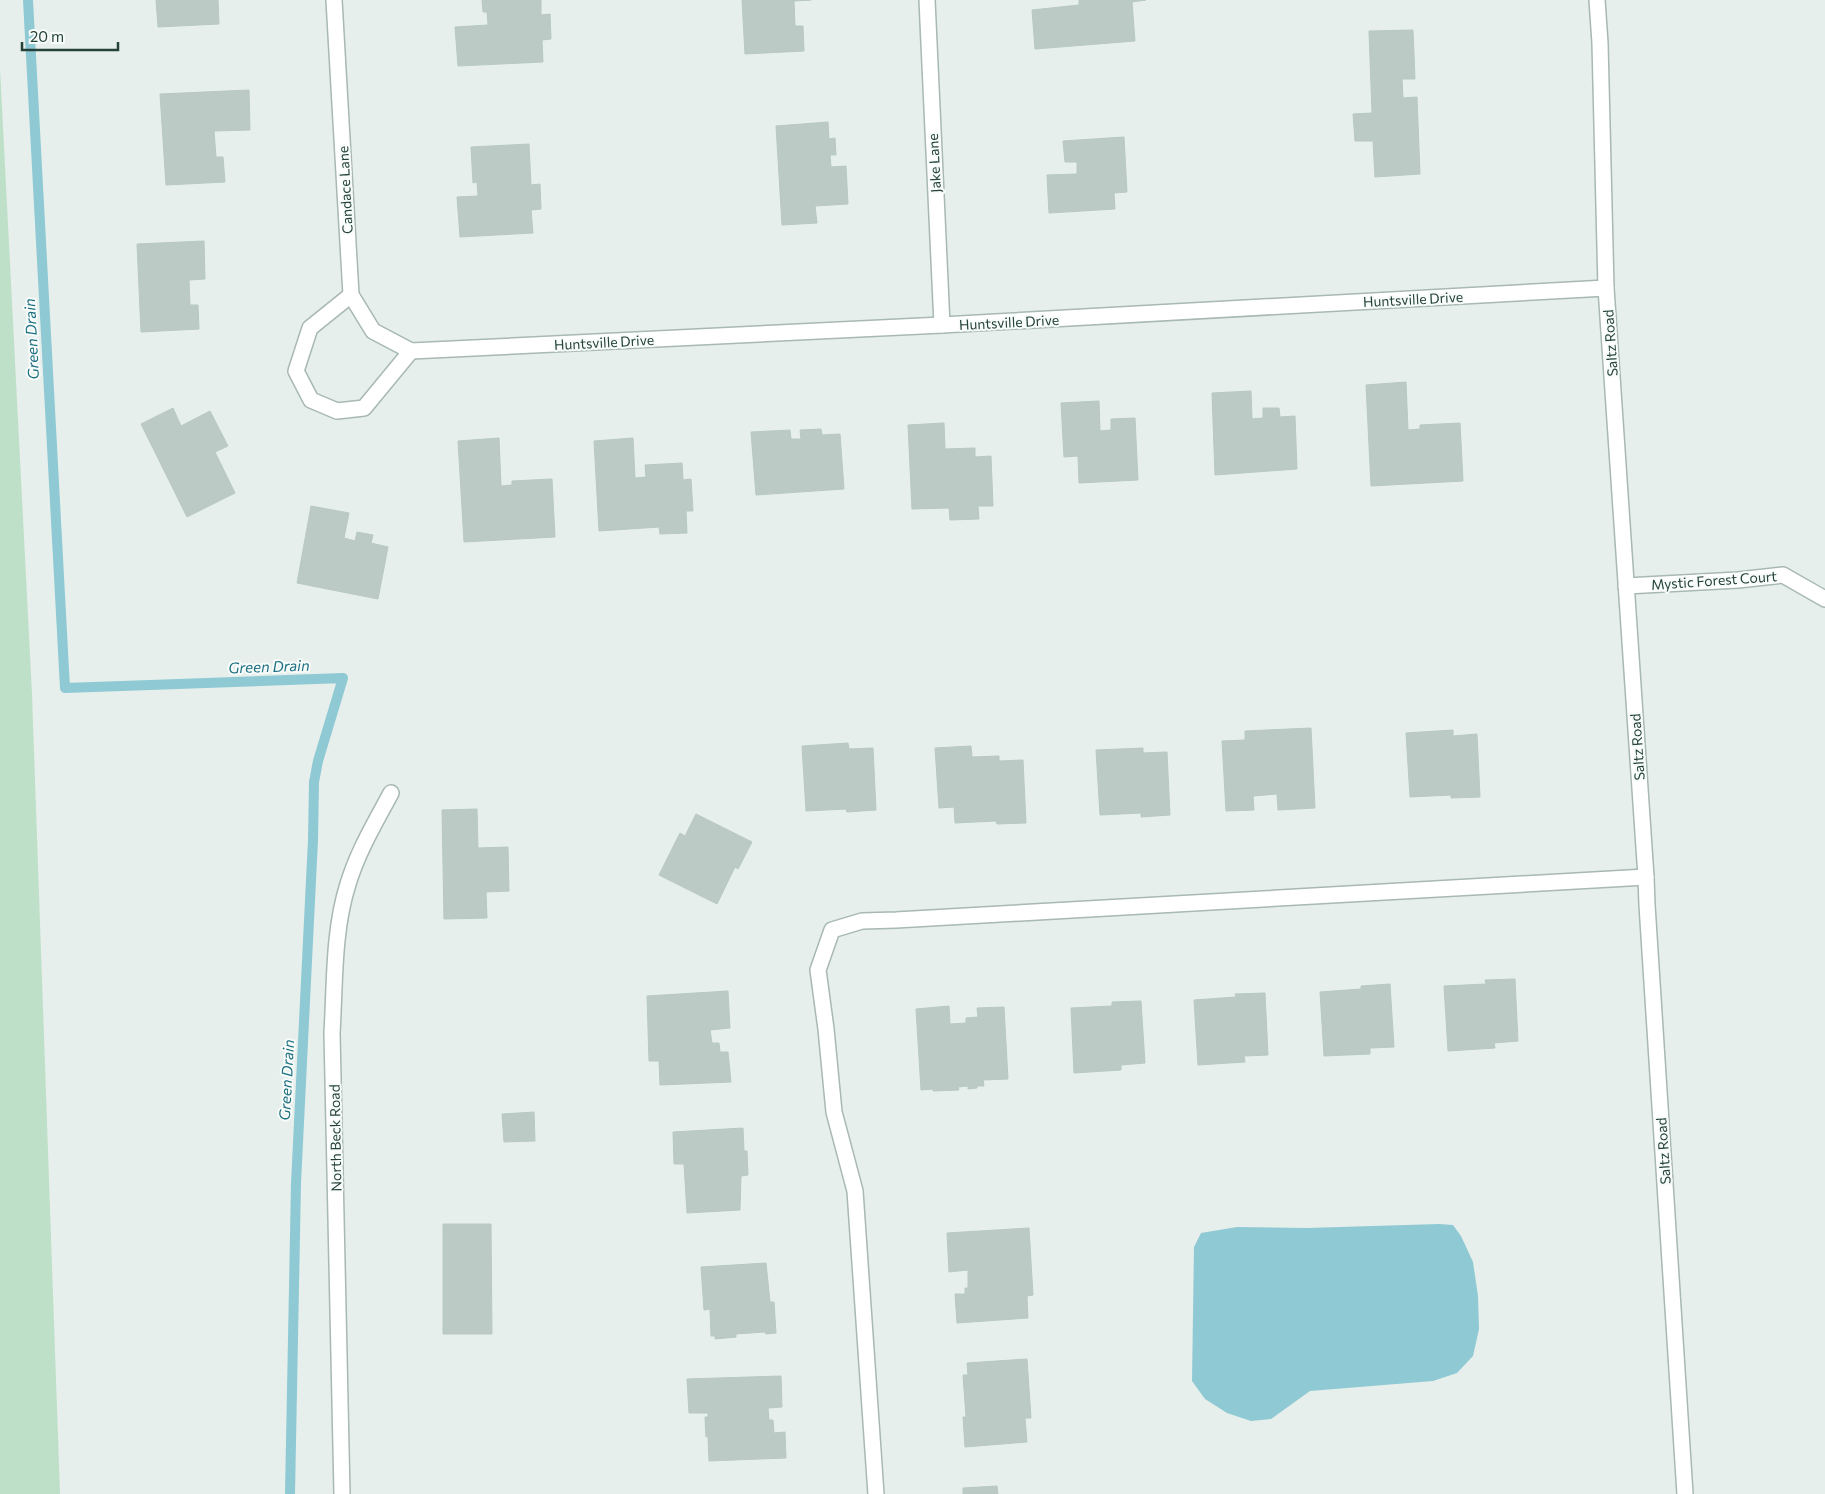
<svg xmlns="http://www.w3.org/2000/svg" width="1825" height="1494" viewBox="0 0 1825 1494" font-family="Commissioner,sans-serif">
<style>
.green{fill:#bfe0c8}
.water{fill:#8ec9d4}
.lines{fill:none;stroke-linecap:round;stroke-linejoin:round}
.stream{stroke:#8ec9d4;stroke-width:10}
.building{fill:#bbcac4;stroke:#b8c9c2}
.minor-casing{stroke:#a8b8b2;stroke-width:18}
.tertiary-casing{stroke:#a8b8b2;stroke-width:18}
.minor{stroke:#fff;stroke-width:15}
.tertiary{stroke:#fff;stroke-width:15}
.labels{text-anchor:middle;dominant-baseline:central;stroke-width:4;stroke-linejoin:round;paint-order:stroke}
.street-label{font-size:14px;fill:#24423a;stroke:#f7fbf9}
.water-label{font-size:15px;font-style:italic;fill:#1c6f80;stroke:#f7fbf9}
</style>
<rect width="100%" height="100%" fill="#e6efeb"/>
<!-- green -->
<path class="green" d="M0,68L32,694L60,1494H0Z"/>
<!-- water -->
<path class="water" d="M1439,1224L1453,1225L1461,1236L1473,1262L1478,1296L1479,1329L1473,1356L1457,1373L1433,1381L1310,1391L1271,1419L1251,1421L1227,1413L1205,1399L1192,1381L1194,1247L1201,1233L1237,1227L1307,1228Z"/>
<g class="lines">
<!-- stream -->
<path class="stream" d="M28,0L65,688L343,678L318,761L314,782L313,840L296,1183L290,1494"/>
</g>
<!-- building -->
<g class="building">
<path d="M156,0H218L219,24L158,27Z"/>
<path d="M482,0H541V15L550,14L551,39L542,40L543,62L458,66L455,27L488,25L487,12H483Z"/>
<path d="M742,0H811L794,1L795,26H803L804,51L745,54Z"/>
<path d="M1079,0H1146L1132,2L1135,41L1035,49L1032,10L1079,5Z"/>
<path d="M1413,30L1415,79H1402L1403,98L1417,97L1420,174L1375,177L1373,141H1355L1353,114L1372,113L1369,31Z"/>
<path d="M249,90L250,130L214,131L216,157H223L225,182L166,185L160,94Z"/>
<path d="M828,122L829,139L835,138L836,155H830L831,167L846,166L848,204L815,206L817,223L782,225L776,126Z"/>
<path d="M1124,137L1127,192L1114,193L1115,209L1049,213L1047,175L1077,174V162H1065L1063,141Z"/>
<path d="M529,144L531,185L540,184L541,209L531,210L533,233L460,237L457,197L478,196L477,182L473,183L471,147Z"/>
<path d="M204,241L205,279L189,280L190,305H198L199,329L141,332L137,244Z"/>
<path d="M1406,382L1408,430L1420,429V425L1460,423L1463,481L1371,486L1366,385Z"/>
<path d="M1251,391L1252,419L1263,418V408H1279L1280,417L1295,416L1297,469L1215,475L1212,393Z"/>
<path d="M1099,401L1100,431L1111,430V419L1135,418L1138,480L1079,483L1078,456L1064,457L1061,403Z"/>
<path d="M173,408L181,426L210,411L228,446L215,452L235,493L187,517L141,424Z"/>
<path d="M944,423L945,449L975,448V457L991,456L993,506H978L979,519L950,520L949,508L912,509L908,425Z"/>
<path d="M821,429L822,435L840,434L844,489L756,495L751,432L790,430L791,439H801L800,430Z"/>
<path d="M499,438L501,486L512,485V481L552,479L555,537L464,542L458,441Z"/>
<path d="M633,438L635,478L646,477L645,465L682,463L683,480L691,479L693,511H686L687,533L660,534L659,527L599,531L594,441Z"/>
<path d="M311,506L349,513L344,538L355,541L357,532L373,535L371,543L388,547L378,599L297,583Z"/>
<path d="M1311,728L1315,808L1278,810L1277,794L1253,796L1254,810L1226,811L1222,741L1245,740V731Z"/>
<path d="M1453,730V736L1477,734L1480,797L1451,798V795L1410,797L1406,733Z"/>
<path d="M848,743L849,749L873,748L876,810L847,812L846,809L806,811L802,746Z"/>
<path d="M971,746L972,757L999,756V761L1023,760L1026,823L997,824L996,821L955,823L954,807L939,808L935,748Z"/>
<path d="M1143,748V753L1167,752L1170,815L1141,817V813L1100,815L1096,750Z"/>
<path d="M477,809L478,848L508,847L509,891L486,892L487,918L444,919L442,810Z"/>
<path d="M696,814L752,842L738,869L735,867L717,904L659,875L680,833L685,836Z"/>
<path d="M1515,979L1518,1041L1494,1043L1495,1048L1448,1051L1444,986L1486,984L1485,980Z"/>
<path d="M1390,984L1394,1047L1370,1048V1054L1324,1056L1320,992L1361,989V986Z"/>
<path d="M728,991L730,1028L710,1030L712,1043H719L720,1052H728L731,1082L660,1085L659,1061H649L647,996Z"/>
<path d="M1265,993L1268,1055L1244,1056L1245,1062L1198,1065L1194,1000L1236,997L1235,994Z"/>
<path d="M1141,1001L1145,1063L1121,1065V1070L1074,1073L1071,1008L1112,1006V1002Z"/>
<path d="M949,1006L950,1024L966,1023V1018L978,1017L977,1008L1004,1007L1008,1079L983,1080L984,1086H977V1088L968,1089V1086L958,1087L959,1090L933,1091V1089L921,1090L916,1009Z"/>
<path d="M534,1112L535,1141L504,1142L502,1114Z"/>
<path d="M743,1128L744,1151H747L748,1175L741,1176L740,1210L687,1213L684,1164H674L673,1132Z"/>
<path d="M443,1224H491L492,1334H443Z"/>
<path d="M1029,1228L1033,1295L1027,1296L1028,1318L957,1323L955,1294H965V1288H968V1270L949,1272L947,1233Z"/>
<path d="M766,1263L770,1302H774L776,1333L766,1334L765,1332L736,1334V1337L715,1339V1336H711L710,1309L704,1310L701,1267Z"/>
<path d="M1027,1359L1031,1418H1025L1027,1442L965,1447L963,1417H966L963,1375H968L967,1363Z"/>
<path d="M781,1376L782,1407L768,1408L769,1420H773L774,1433L785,1432L786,1458L709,1461L708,1436L706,1437L705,1417H708V1413H689L687,1379Z"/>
<path d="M997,1486L998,1494H963V1488Z"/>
</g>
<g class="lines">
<!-- minor casing -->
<g class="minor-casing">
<g id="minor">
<path d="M334,0L351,295L373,331L411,351"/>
<path d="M927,0L942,325"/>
<path d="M351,295L310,328L296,371L311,400L337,411L364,408L411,351"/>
<path d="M411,351L942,325L1606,288"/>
<path d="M1626,586L1738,580L1783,575L1825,599"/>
<path d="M342,1494L332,1033C335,984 333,931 348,884C358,851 375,823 391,793"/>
<path d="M876,1494L855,1191L834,1112L826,1029L818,970L832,930L862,921L896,920L1646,877"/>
</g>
</g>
<!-- tertiary casing -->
<g class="tertiary-casing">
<path id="tertiary" d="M1597,0L1600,43L1606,288L1646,877L1647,905L1685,1494"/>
</g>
<!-- minor -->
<use href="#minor" class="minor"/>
<!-- tertiary -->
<use href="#tertiary" class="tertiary"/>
</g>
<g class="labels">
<!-- street labels -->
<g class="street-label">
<text transform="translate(934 163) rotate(-93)">Jake Lane</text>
<text transform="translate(345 190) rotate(-93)">Candace Lane</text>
<text transform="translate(1413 299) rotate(-3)">Huntsville Drive</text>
<text transform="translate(1009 322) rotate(-3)">Huntsville Drive</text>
<text transform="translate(604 342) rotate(-3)">Huntsville Drive</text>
<text transform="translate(1610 343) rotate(-94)">Saltz Road</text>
<text transform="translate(1714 580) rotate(-4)">Mystic Forest Court</text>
<text transform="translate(1637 747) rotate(-94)">Saltz Road</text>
<text transform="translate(335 1138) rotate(-91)">North Beck Road</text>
<text transform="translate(1663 1151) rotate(-94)">Saltz Road</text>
</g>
<!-- water labels -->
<g class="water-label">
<text transform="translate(31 339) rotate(-93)">Green Drain</text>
<text transform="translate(269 666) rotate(-2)">Green Drain</text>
<text transform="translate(286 1080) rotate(-87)">Green Drain</text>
</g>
</g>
<!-- scale -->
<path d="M22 42v8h96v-8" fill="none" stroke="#24423a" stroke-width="2.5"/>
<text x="30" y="42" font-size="15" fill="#24423a" stroke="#f7fbf9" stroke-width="4" paint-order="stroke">20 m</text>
</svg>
